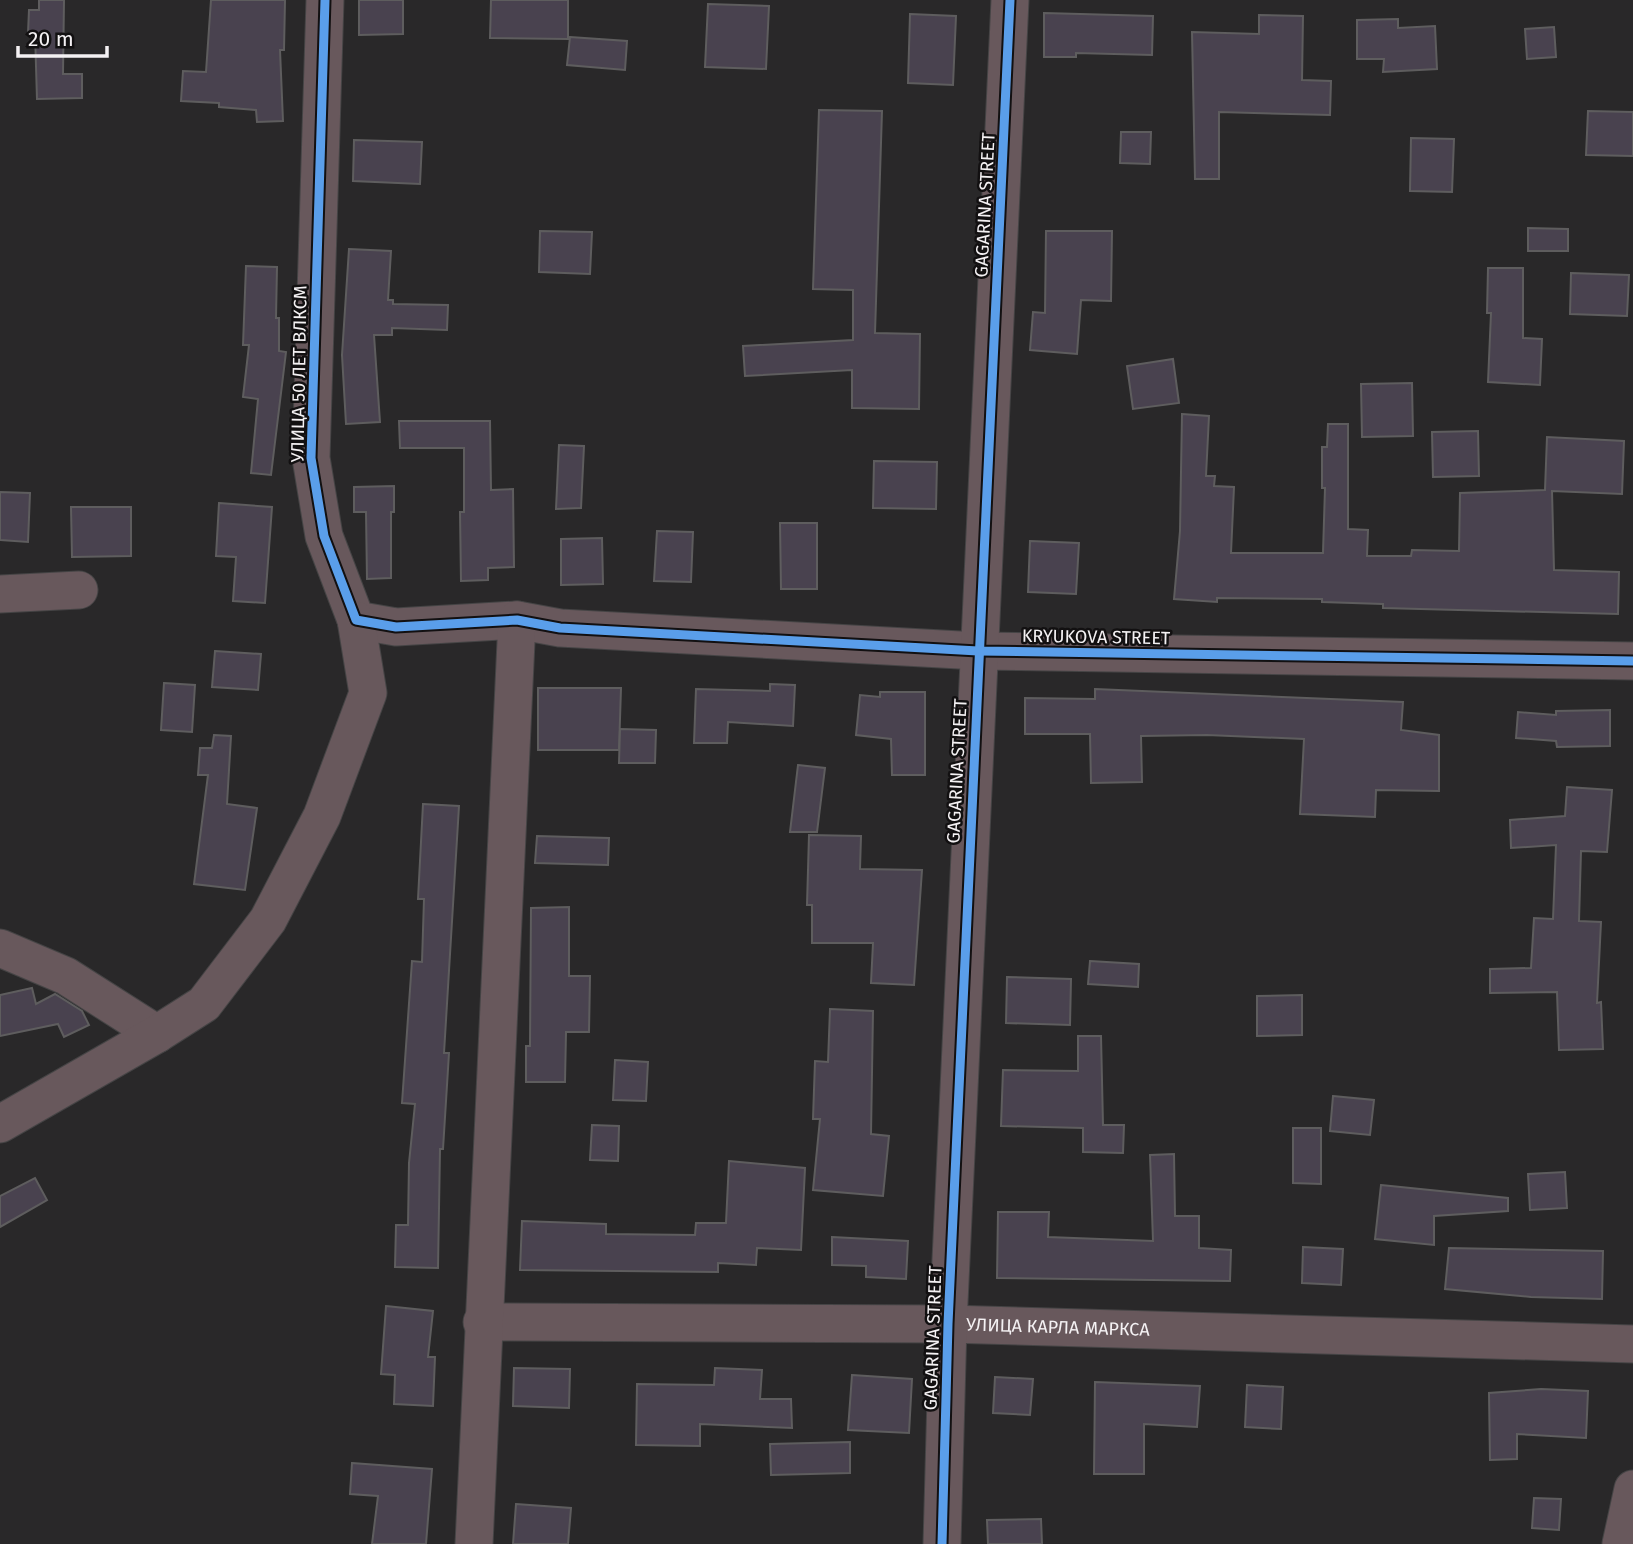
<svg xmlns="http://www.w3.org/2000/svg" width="1633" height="1544" viewBox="0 0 1633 1544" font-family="'Fira Sans',sans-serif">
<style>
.building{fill:#49424f;stroke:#5e5d5e;stroke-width:2}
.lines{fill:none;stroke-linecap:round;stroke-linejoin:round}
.minor-casing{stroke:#454445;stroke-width:39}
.minor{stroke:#68585c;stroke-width:37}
.cycleway-casing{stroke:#121011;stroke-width:13}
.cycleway{stroke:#5a9eea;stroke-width:9}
.labels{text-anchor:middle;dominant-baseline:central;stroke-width:5;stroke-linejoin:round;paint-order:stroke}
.street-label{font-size:18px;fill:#f4f1f3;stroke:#121011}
</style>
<rect width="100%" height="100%" fill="#292829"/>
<!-- building -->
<g class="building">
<path d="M39,0H64L63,74H82V98L37,99L35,33H28L29,10H39Z"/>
<path d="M211,0H285L284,50H280L283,121L257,122L256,110L219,107V103L181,101L183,71L206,72Z"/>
<path d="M359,0H403V34L359,35Z"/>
<path d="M491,0H568V39L490,38Z"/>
<path d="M708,4L769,6L766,69L705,67Z"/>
<path d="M1044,13L1153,16L1152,55L1076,53V57H1044Z"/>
<path d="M910,14L956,16L953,85L908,83Z"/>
<path d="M1259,15L1303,16L1302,80L1331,81L1330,115L1219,112V179H1195L1192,32L1259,34Z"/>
<path d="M1398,19V28L1435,26L1437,69L1383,72L1384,59H1357V20Z"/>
<path d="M1554,27L1556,57L1527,59L1525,29Z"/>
<path d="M570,37L627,41L625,70L567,65Z"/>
<path d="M819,110L882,111L875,333L920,334L919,409L852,408V370L745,376L743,346L853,340V290L813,289Z"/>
<path d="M1588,111L1633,112V156L1586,155Z"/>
<path d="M1121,132H1151L1150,164L1120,163Z"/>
<path d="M1411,138L1454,139L1452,192L1410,191Z"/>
<path d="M354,140L422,142L420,184L353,181Z"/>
<path d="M1528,228L1568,229V251H1528Z"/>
<path d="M540,231L592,232L590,274L539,272Z"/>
<path d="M1046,231H1112L1111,301L1081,300L1077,354L1030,350L1033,312L1045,313Z"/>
<path d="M349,249L391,251L388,300H393V304L448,305L447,330L392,328V335H374L380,422L346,424L342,355Z"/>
<path d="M246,266L277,267L276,318H279V351L286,352L271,475L251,473L258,399L243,397L249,345H243Z"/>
<path d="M1488,268H1523V338L1542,339L1540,385L1488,382L1491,313H1487Z"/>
<path d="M1571,273L1629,275L1627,316L1570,314Z"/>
<path d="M1173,359L1179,403L1133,409L1127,366Z"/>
<path d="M1412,383L1413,436L1362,437L1361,384Z"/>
<path d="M1182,414L1209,416L1206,476H1215L1214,486L1234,487L1231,553H1323L1325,488H1322V447H1327L1328,424H1348V529L1368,530L1367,556H1411L1412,550L1459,551L1460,493L1545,490L1547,437L1624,441L1622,494L1552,491L1554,570L1619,572L1618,614L1383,608V604L1322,602V599L1217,598V602L1174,599L1180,531Z"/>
<path d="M399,421H490L491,490L513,489L514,567L488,568V580L461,581L460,512H464V448H400Z"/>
<path d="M1478,431L1479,476L1433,477L1432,432Z"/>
<path d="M559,445L584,446L581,508L556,509Z"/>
<path d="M874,461L937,462L936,509L873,508Z"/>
<path d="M394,486V512H391V578L367,579L366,512H354V487Z"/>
<path d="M0,492L30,493L28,542L0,540Z"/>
<path d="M219,503L272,507L265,603L233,601L236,557L216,556Z"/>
<path d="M71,507H131V556L72,557Z"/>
<path d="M780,523H817V589H781Z"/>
<path d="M657,531L693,532L691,582L654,581Z"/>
<path d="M602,538L603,584L561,585V539Z"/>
<path d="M1030,541L1079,543L1076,594L1028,592Z"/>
<path d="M215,651L261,654L258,690L212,687Z"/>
<path d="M164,683L195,685L192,732L161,730Z"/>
<path d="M770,684L795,685L793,726L728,722L727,743H694L696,689L770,691Z"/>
<path d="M538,688H621L619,750H538Z"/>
<path d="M1095,689L1403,702L1401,730L1439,735V791L1376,790L1375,817L1300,814L1304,739L1207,735L1141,736L1142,782L1091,783L1090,734H1025V698L1095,699Z"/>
<path d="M880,692H925V775H892L891,739L856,735L860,695L880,697Z"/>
<path d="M1610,710V746L1557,747L1556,741L1516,738L1518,712L1556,715V711Z"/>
<path d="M620,729L656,730L655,763H619Z"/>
<path d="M214,735L231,736L227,804L257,808L245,890L194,884L208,775H198L200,748H212Z"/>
<path d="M798,765L825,768L817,832H790Z"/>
<path d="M1567,787L1612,790L1607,852L1581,851L1579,921L1601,922L1597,1003L1601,1002L1603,1049L1559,1050L1557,992L1490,993V969L1531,968L1534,918L1553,919L1556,845L1511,848L1510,820L1565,816Z"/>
<path d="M423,804L459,806L444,1053H449L443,1149H440L438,1268L395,1267L396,1225H408L409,1163L415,1104L402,1103L412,961L422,962L424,899H418Z"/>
<path d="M809,835L861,836L860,869L922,870L914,985L871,983L873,943H812V905H807Z"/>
<path d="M537,836L609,838L608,865L535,863Z"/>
<path d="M569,907V976H590L589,1032H566L565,1082H526V1046H530L531,908Z"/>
<path d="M1090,961L1139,964L1138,987L1088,984Z"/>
<path d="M1007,977L1071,979L1070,1025L1006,1023Z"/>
<path d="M32,988L36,1004L55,994L82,1011L89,1025L64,1037L58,1024L0,1036V995Z"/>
<path d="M1302,995V1035L1257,1036V996Z"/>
<path d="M830,1009L873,1011L871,1134L889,1136L883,1196L813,1190L820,1119H813L815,1061L828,1062Z"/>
<path d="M1078,1036H1101L1103,1125H1124L1123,1153L1083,1152V1128L1001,1126L1003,1070L1078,1071Z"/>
<path d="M615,1060L648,1062L646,1101L613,1100Z"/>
<path d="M1333,1096L1374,1100L1370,1135L1330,1131Z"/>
<path d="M592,1125L619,1126L618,1161L590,1160Z"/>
<path d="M1293,1128H1321V1184L1293,1183Z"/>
<path d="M1174,1154L1175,1216H1199V1248L1231,1250L1230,1281L997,1278L998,1212H1049L1048,1237L1153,1241L1150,1155Z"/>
<path d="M729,1161L805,1168L801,1250L757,1248L756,1265L718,1263V1272L520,1270L522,1221L606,1224V1234L695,1235L696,1223H726Z"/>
<path d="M1565,1172L1567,1208L1530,1210L1528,1174Z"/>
<path d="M35,1178L47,1200L0,1227V1196Z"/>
<path d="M1381,1185L1508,1198V1211L1434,1216V1245L1375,1239Z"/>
<path d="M832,1237L908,1241L906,1279L866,1277V1266L832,1265Z"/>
<path d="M1303,1247L1343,1249L1341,1285L1302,1283Z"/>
<path d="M1449,1248L1603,1251L1602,1299L1531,1297L1445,1289Z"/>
<path d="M386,1306L433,1311L428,1357H435L433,1406L394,1404L395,1375L381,1374Z"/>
<path d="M514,1368L570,1369L569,1408L513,1406Z"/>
<path d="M715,1368L762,1370L760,1399H791L792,1428L700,1424V1446L636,1445L637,1384L714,1385Z"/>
<path d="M852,1375L912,1379L909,1433L848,1430Z"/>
<path d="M995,1377L1033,1379L1030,1415L993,1413Z"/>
<path d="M1095,1382L1200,1386L1197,1427L1144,1424V1474H1094Z"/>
<path d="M1247,1385L1283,1387L1281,1429L1245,1427Z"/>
<path d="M1541,1389L1588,1391L1586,1438L1517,1434V1459L1490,1460L1489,1393Z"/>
<path d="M850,1442V1473L771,1475L770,1444Z"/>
<path d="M352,1463L432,1469L426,1544H372L378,1496L350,1494Z"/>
<path d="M1534,1498L1561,1499L1559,1530L1532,1528Z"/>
<path d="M516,1504L571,1508L568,1544H513Z"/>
<path d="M1041,1519L1042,1544H988L987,1520Z"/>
</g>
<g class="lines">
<!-- minor casing -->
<g class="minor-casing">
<g id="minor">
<path d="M325,0L311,458L324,536L356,620L396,627L517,620L560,628L978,651L1633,661"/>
<path d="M0,594L79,590"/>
<path d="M0,948L66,976L157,1034"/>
<path d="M0,1124L157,1034L204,1004L268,920L322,816L368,693L356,620"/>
<path id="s1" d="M482,1322L948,1324L1633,1344"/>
<path d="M474,1544L517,620"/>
<path d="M942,1544L948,1324L1010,0"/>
<path d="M1621,1544L1633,1489"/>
</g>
</g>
<!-- minor -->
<use href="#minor" class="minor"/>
<!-- cycleway casing -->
<g class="cycleway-casing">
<g id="cycleway">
<path d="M325,0L311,458L324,536L356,620L396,627L517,620L560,628L978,651L1633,661"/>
<path d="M942,1544L948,1324L1010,0"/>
</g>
</g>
<!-- cycleway -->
<use href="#cycleway" class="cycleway"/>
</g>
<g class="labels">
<!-- street labels -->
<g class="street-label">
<text transform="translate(985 205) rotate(-87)">GAGARINA STREET</text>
<text transform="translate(299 374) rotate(-89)">УЛИЦА 50 ЛЕТ ВЛКСМ</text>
<text transform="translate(1096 637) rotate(1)">KRYUKOVA STREET</text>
<text transform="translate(957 771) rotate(-87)">GAGARINA STREET</text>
<text stroke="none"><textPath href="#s1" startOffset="576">УЛИЦА КАРЛА МАРКСА</textPath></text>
<text transform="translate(933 1338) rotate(-88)">GAGARINA STREET</text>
</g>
</g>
<!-- scale -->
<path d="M18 46v10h89v-10" fill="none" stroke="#f4f1f3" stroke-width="3.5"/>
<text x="28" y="46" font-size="21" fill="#f4f1f3" stroke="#121011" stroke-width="5" paint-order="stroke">20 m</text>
</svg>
